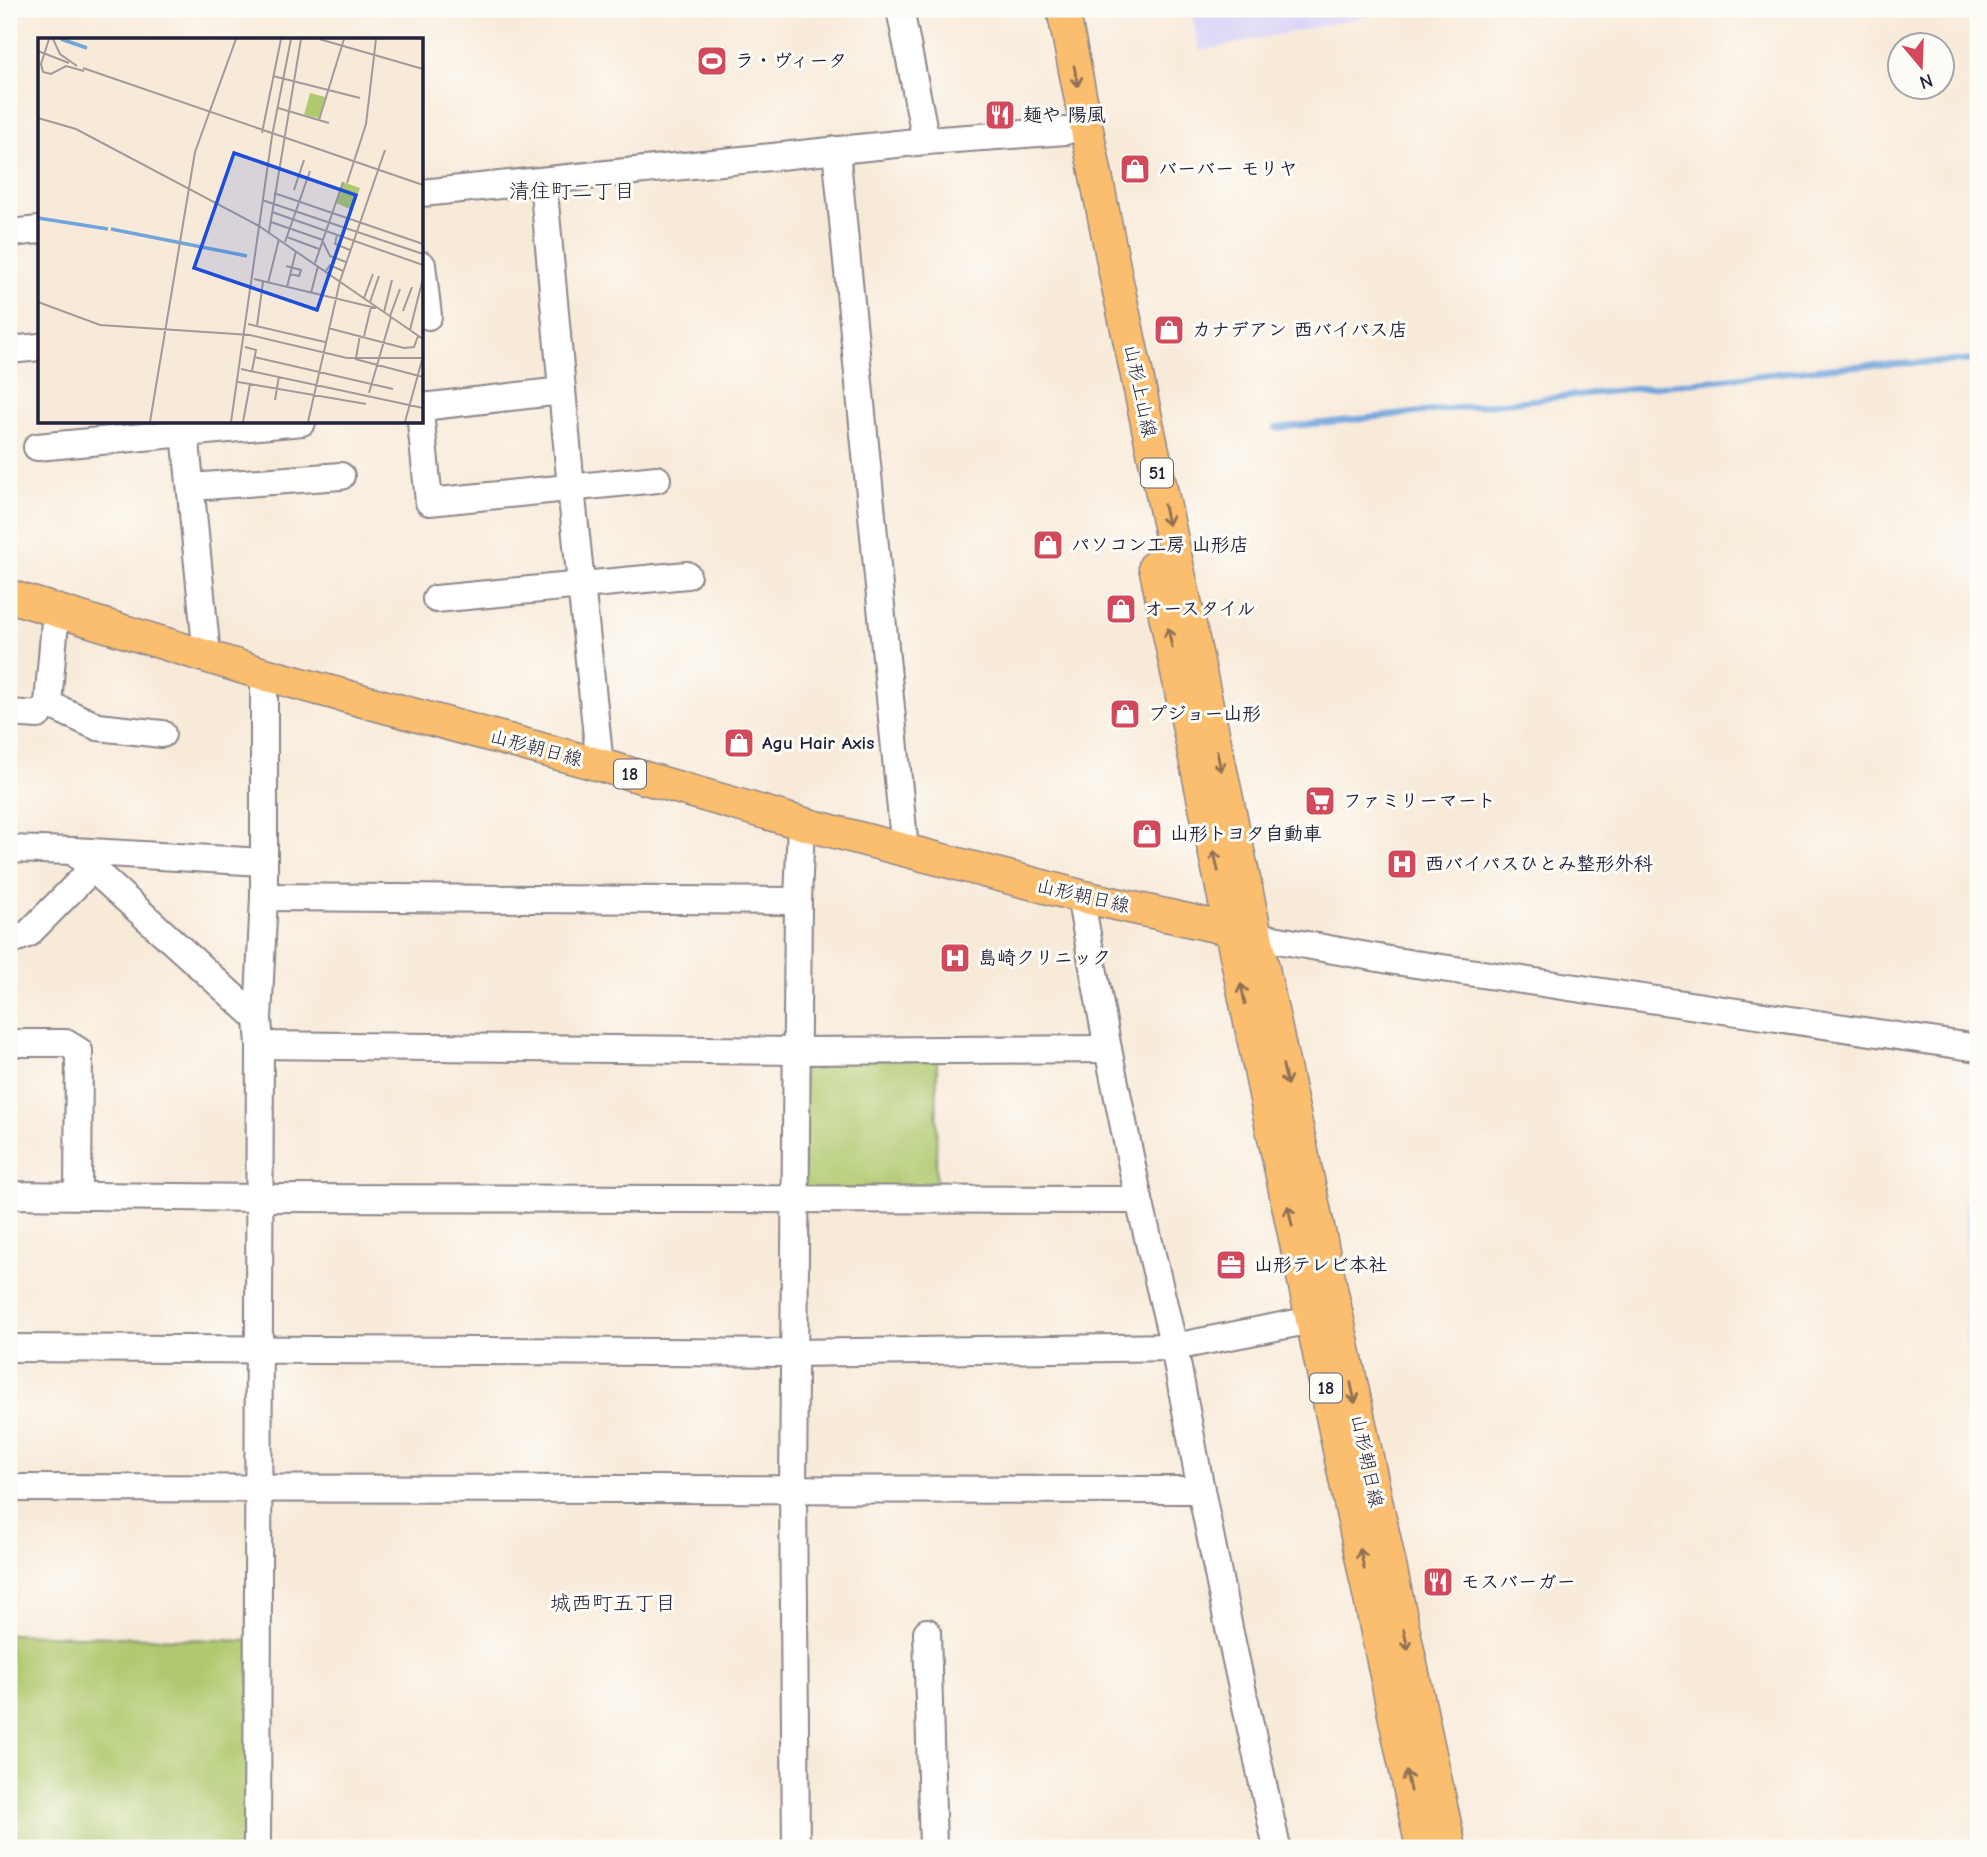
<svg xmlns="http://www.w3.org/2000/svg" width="1987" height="1857" viewBox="0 0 1987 1857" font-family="'Comic Neue','Klee One',sans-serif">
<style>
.built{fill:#dcd6f6}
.green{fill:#b0c96e;stroke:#697654;stroke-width:2}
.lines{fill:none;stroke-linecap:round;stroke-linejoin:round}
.stream{stroke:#70a4dc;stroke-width:6}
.minor-casing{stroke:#8d868a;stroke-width:30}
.major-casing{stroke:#8d868a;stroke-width:35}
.minor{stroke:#fff;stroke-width:26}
.major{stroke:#fbbe6e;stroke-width:32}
.oneway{stroke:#8e7054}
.labels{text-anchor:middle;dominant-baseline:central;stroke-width:6;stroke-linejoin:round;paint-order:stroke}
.shield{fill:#fdfcf7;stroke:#646373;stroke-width:2}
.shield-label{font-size:18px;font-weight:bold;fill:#22223b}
.poi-label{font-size:19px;font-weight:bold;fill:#22223b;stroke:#fdfcf7;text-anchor:start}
.street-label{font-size:19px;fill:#22223b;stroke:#fdfcf7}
.neighbourhood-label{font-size:21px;fill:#22223b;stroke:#fdfcf7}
.inset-river{fill:none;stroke:#70a4dc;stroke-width:3.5}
.inset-road{fill:none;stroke:#a29a9a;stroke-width:2}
.view{fill:#1d4ed8;fill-opacity:0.15;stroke:#1d4ed8;stroke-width:3.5}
.inset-edge{fill:none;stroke:#22223b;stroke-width:3.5}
</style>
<rect width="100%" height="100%" fill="#fdfcf7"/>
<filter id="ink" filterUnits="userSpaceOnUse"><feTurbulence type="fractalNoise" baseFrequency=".0143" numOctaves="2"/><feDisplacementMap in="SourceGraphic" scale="14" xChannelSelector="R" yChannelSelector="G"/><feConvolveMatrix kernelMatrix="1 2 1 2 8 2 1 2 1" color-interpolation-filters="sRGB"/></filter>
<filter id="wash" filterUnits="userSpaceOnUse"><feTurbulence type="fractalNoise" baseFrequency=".00686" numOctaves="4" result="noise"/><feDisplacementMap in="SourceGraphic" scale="28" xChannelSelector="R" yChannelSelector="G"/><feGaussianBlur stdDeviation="1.57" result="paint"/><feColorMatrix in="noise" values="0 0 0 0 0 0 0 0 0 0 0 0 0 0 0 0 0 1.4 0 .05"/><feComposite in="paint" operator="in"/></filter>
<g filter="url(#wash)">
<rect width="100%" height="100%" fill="#f8ead9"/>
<!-- built -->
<g class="built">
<path d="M1190,9H1402L1200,51Z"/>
<path d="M1964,1201L1978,1204V1363L1965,1344Z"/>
</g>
<!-- green -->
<g class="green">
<path d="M804,1059L937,1060L936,1190H803Z"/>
<path d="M9,1634L250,1641L249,1848H9Z"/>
</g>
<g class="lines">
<!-- stream -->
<path class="stream" d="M1276,428L1834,367L1978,360"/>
</g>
</g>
<g filter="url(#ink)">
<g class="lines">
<!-- minor casing -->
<g class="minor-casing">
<g id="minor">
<path d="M900,9L926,141"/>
<path d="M836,150L905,850"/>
<path d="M543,181L571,488L600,765"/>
<path d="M422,193L926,141L1066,131"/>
<path d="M9,233L40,230"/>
<path d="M422,265L428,316"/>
<path d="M9,350L40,347"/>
<path d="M422,407L562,391"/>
<path d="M184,422L207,656"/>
<path d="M421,422L429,502L657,479"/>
<path d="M37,447L302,422"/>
<path d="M191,487L341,476"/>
<path d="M436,599L687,575"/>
<path d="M48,704L98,727L162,734"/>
<path d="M9,713L38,715L48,704L56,610"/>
<path d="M9,849L73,851L258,1019"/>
<path d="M73,851L263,862"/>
<path d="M1080,896L1108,1049L1139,1200L1174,1347L1201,1490L1230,1633L1277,1848"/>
<path d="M264,897L798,901"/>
<path d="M1256,936L1395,961L1978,1048"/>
<path d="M9,941L28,934L92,869"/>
<path d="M9,1043H66L79,1051L78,1195"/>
<path d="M260,1045L796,1051L1108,1049"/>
<path d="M9,1195L259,1198L1139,1200"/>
<path d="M9,1348L795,1353L1174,1347L1312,1320L1331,1318"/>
<path d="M9,1488L1201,1490"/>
<path d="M927,1632L933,1848"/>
<path d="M257,1848L260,1045L258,1019L264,897V674"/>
<path d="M796,1848L793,1491L798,901L801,823"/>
</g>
</g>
<!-- major casing -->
<g class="major-casing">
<g id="major">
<path d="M1063,9L1116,277L1450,1848"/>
<path d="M1155,566L1422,1848"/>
<path d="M9,596L264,674L600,765L801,823L1080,896L1246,933"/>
</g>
</g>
<!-- minor -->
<use href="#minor" class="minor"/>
<!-- major -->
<use href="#major" class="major"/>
</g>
<!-- one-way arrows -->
<defs><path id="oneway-shaft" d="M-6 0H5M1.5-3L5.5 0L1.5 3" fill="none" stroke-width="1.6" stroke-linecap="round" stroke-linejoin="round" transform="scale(1.75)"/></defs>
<g class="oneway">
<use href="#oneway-shaft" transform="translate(1076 76) rotate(79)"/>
<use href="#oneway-shaft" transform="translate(1166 515) rotate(78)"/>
<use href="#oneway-shaft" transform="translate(1170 638) rotate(-102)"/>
<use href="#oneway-shaft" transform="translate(1219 761) rotate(78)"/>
<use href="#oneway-shaft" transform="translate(1216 861) rotate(-102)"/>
<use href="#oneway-shaft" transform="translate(1243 994) rotate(-102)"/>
<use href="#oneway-shaft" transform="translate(1285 1075) rotate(78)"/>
<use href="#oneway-shaft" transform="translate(1290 1216) rotate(-102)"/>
<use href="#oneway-shaft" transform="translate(1353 1393) rotate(78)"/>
<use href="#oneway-shaft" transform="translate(1362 1559) rotate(-102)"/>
<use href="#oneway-shaft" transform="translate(1406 1640) rotate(78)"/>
<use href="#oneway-shaft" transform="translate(1408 1781) rotate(-102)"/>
</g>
</g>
<!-- icons -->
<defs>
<g id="stadium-square" transform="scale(1.575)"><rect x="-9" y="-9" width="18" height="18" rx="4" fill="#d1495b" stroke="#fdfcf7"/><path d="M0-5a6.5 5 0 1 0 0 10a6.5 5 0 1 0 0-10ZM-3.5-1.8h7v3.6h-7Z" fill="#fff"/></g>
<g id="restaurant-square" transform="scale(1.575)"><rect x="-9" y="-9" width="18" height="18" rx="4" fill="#d1495b" stroke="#fdfcf7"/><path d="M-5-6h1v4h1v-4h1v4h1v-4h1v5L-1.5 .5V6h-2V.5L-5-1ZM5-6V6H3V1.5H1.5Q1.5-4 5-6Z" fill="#fff"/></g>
<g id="shop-square" transform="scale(1.575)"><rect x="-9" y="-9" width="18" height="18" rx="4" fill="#d1495b" stroke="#fdfcf7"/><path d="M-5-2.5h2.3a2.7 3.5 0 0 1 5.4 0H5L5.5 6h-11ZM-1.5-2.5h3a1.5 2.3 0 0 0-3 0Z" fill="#fff"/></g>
<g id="supermarket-square" transform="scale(1.575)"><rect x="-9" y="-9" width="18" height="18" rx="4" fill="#d1495b" stroke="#fdfcf7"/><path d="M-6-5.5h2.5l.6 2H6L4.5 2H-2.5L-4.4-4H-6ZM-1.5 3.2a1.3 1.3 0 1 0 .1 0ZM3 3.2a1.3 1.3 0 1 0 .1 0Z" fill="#fff"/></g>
<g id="hospital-square" transform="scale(1.575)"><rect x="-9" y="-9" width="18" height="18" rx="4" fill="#d1495b" stroke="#fdfcf7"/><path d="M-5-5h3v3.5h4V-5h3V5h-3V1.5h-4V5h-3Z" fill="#fff"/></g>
<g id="office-square" transform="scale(1.575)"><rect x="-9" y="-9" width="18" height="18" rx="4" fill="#d1495b" stroke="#fdfcf7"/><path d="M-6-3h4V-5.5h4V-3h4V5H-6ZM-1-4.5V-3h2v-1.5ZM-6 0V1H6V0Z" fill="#fff"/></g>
</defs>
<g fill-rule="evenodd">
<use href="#stadium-square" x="712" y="61"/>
<use href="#restaurant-square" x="1000" y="115"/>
<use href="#shop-square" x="1135" y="169"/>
<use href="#shop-square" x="1169" y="330"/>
<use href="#shop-square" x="1048" y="545"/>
<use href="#shop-square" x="1121" y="609"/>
<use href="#shop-square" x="1125" y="714"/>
<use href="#shop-square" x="739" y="743"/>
<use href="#supermarket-square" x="1320" y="801"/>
<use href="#shop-square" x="1147" y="834"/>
<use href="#hospital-square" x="1402" y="864"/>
<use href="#hospital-square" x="955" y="958"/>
<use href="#office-square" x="1231" y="1265"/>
<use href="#restaurant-square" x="1438" y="1582"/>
</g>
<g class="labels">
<!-- shield labels -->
<g class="shield">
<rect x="1141" y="458.5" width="32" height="29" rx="5"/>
<rect x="614" y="759.5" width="32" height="29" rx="5"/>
<rect x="1310" y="1373.5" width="32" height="29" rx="5"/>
</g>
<g class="shield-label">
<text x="1157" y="473">51</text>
<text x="630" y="774">18</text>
<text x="1326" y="1388">18</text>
</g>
<!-- poi labels -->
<g class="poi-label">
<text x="735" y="61">ラ・ヴィータ</text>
<text x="1023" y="115">麺や 陽風</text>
<text x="1158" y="169">バーバー モリヤ</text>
<text x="1192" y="330">カナデアン 西バイパス店</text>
<text x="1071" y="545">パソコン工房 山形店</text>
<text x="1144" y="609">オースタイル</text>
<text x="1148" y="714">プジョー山形</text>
<text x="762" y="743">Agu Hair Axis</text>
<text x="1343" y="801">ファミリーマート</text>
<text x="1170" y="834">山形トヨタ自動車</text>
<text x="1425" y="864">西バイパスひとみ整形外科</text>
<text x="978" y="958">島崎クリニック</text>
<text x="1254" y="1265">山形テレビ本社</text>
<text x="1461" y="1582">モスバーガー</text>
</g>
<!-- street labels -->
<g class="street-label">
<text transform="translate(1140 391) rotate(78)">山形上山線</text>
<text transform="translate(536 748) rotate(15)">山形朝日線</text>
<text transform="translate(1083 896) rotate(13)">山形朝日線</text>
<text transform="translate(1367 1461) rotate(78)">山形朝日線</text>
</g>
<!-- neighbourhood labels -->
<g class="neighbourhood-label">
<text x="572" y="191">清住町二丁目</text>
<text x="613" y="1603">城西町五丁目</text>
</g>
</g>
<!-- overview -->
<g transform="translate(38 38)">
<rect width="385" height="385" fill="#f8ead9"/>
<path d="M272,55L287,59L281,80L266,77ZM305,144L322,150L314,172L298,165Z" fill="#b0c96e"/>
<path class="inset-river" d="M23,1L49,10M0,180L70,191M73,191L209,218"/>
<path class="inset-road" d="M11,1L3,26L5,34L13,36L28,28L46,33M15,1L22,16L39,28M281,1L385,31M0,13L31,25M45,30L385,147M235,38L322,60M240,70L291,85M0,80L38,91L221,188M281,82L306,1M224,95L243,1M309,145L328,86L338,1M256,152L266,122M236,155L385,206M224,162L385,216M234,174L385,227M233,184L285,202M221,188L385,301M231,194L263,1M299,197L297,206L312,212M249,199L281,211M247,204L272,133M285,204L292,218L308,224M277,225L305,144M248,228L263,232L261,238L252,236M288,233L292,227L305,233M216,241L338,270M230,245L241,201M249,249L258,213M273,255L280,228M326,260L335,236M0,264L62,287L212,297L309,320H385M332,264L341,238M365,273L374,249M346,274L354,242M352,278L362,251M210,286L287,304M219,288L225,244M290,290L366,310L376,309L380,298M372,292L385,240M326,298L333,269M207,309L218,312L214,333M216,319L355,351M318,320L322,297M317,321L385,339M203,331L385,370M200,344L328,366M331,355L353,279M237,362L241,338M112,384L157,114L198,1M193,384L234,98L253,1M205,384L212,346M270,384L302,243L347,112M367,384L384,322"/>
<path class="view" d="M196,115L318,157L279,272L156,230Z"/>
<rect width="385" height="385" class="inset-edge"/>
</g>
<!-- margin -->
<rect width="1987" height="1857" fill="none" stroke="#fdfcf7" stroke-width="35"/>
<!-- north arrow -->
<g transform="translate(1921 66) rotate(161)"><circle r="33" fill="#fdfcf7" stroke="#a5a5ac" stroke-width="2"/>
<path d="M0-5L12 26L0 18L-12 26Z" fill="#d1495b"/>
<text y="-10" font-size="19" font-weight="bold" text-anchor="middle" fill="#22223b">N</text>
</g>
</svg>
